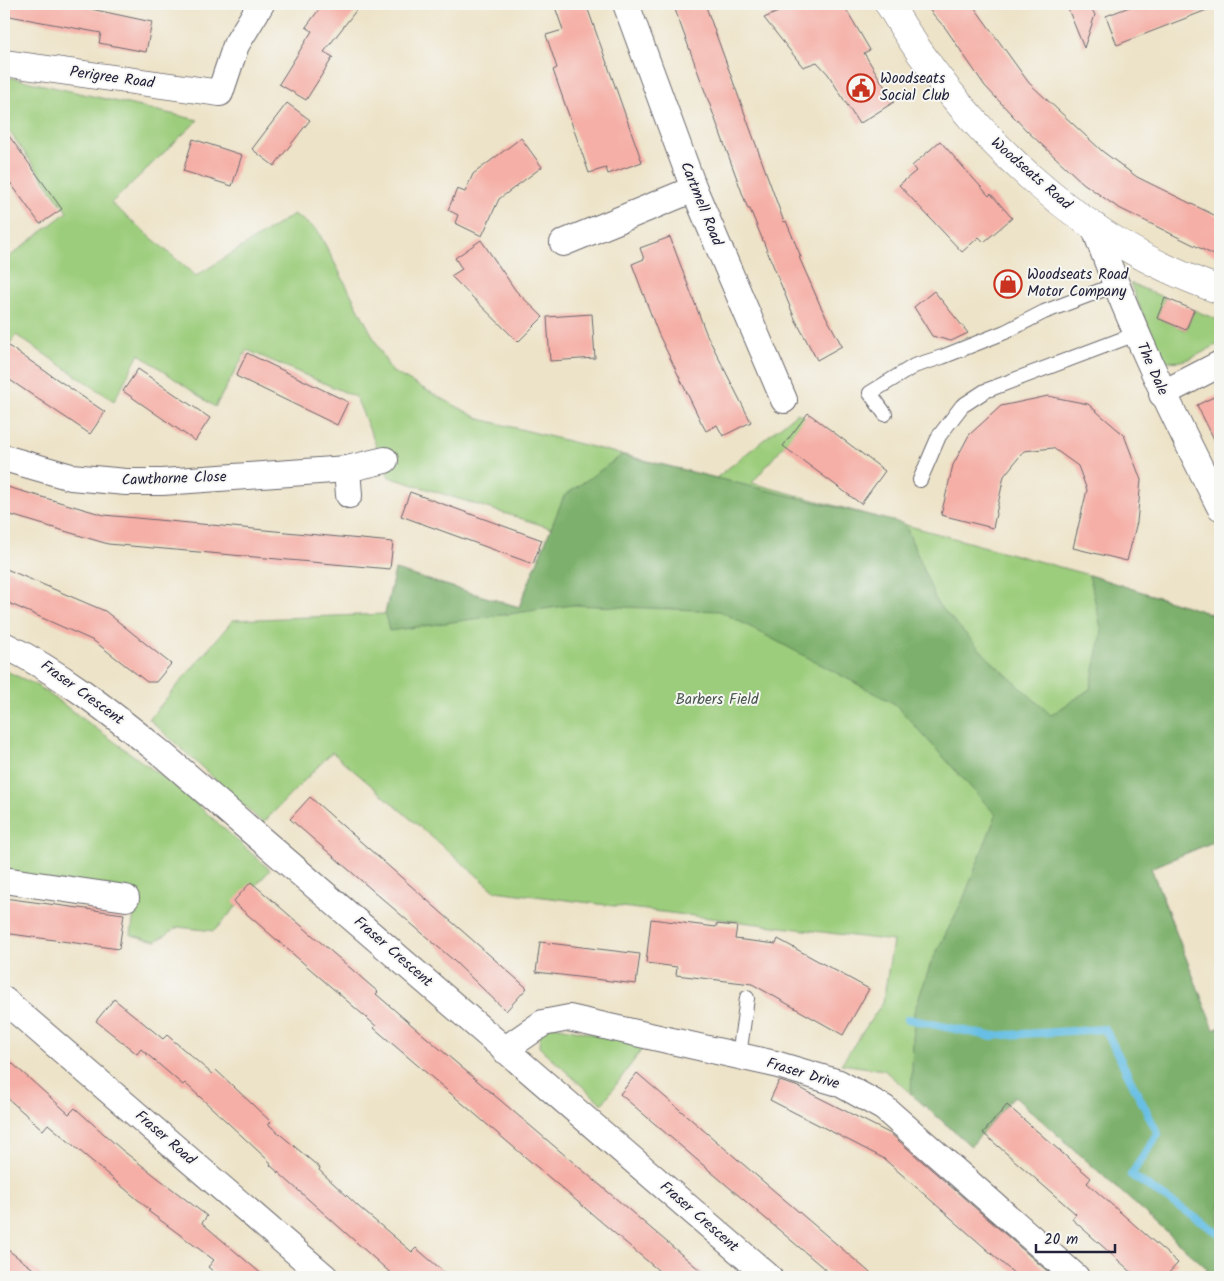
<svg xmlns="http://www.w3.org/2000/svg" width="1224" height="1281" viewBox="0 0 1224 1281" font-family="Kalam,sans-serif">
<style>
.green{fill:#9ccd7c;stroke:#5f785c}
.forest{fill:#7db06c;stroke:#506954}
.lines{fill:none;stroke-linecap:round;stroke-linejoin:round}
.stream{stroke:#68bfe5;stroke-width:8}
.building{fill:#f5afa6}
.lane-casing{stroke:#69666c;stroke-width:16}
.street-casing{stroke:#69666c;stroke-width:28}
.secondary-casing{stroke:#69666c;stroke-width:29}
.lane{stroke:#fff;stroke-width:14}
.street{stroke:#fff;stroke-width:26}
.secondary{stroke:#fff;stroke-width:28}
.labels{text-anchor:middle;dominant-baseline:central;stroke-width:4;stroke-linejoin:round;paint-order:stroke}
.street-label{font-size:15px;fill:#22223b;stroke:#f6f6f2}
.poi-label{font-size:15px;fill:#22223b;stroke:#f6f6f2;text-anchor:start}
.park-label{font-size:15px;fill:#47554e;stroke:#f6f6f2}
</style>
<rect width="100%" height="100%" fill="#f6f6f2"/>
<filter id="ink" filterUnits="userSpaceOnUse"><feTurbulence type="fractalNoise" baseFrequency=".02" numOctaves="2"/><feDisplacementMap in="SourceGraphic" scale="10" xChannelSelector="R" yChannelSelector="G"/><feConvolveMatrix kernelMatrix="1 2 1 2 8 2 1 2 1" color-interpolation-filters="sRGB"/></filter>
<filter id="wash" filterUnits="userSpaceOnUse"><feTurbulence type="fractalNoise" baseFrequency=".0096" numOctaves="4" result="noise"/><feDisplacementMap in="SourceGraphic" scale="20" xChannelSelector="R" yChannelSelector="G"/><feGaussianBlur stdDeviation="1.12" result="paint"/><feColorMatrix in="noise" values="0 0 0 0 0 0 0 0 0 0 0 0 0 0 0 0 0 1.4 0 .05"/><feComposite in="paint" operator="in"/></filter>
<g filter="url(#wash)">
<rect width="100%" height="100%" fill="#ede3c8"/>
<!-- green -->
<g class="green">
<path d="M4,76L198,120L111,203L196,276L294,214L318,231L391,371L480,419L716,478L797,413L807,418L752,483L1089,575L1220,617V839L1151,868L1214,1030L1220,1027V1277H1201L1208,1269L1014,1096L971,1146L884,1070L841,1064L883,1002L893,941L495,891L332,752L263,823L149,719L233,620L385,614L395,570L519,607L551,528L389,477L356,397L247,350L215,407L139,354L114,401L16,335L4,352V261L67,212L4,124Z"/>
<path d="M1130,283L1165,298L1157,318L1186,330L1194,310L1220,321V343C1202,352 1179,370 1160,357Z"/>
<path d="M4,670L38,686L182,791L270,870L214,931L178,927L156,941L131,935L137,892L4,874Z"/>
<path d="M550,1025L645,1045L602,1104L539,1047L540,1034Z"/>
</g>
<!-- forest -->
<path class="forest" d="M622,455L905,524L937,603L989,659L1051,715L1090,689L1102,632L1089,575L1220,617V839L1151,868L1214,1030L1220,1027V1277H1201L1208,1269L1014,1096L971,1146L911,1094L914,1012L931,963L963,900L996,815L895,704L720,611L572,605L389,631L385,614L395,570L519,607L564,496Z"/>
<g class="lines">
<!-- stream -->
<path class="stream" d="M908,1019L989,1036L1105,1029L1158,1134L1131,1175L1220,1234"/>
</g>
<g id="blocks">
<!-- building -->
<g class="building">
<path d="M4,4H92L91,9L152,22L146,52L99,43L101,33L4,15Z"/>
<path d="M323,4H361L324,52L333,57L306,100L279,84L312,31L306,27Z"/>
<path d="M554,4H586L642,162L608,174L606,168L589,173L553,70L557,68L546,35L563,30Z"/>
<path d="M673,4H705L784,222L786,221L801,257H799L821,307L842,346L817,360L795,319L750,209H748Z"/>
<path d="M797,4H843L870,50L864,53L894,102L859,124L828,74L817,62L803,67L764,18Z"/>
<path d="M924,4H972L1029,83L1102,151L1137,177L1220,218V258L1117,207L1083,183L1027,131L985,86L946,29Z"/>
<path d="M1066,4H1089L1095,15L1084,48Z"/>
<path d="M1137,4H1216L1217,6L1117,45L1106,16Z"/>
<path d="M287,103L310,120L274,166L252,149Z"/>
<path d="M4,129L62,209L40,224L4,174Z"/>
<path d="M521,138L542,167L499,199L482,236L455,223L458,215L448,210L457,189L465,192L473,174Z"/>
<path d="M193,139L242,155L232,186L183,171Z"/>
<path d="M940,141L989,196L991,194L1012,218L984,242L979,237L962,252L899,185L916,171L912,166Z"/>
<path d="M670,237L706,333L751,422L723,436L717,425L706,431L701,422L658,333L632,264L644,259L640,248Z"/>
<path d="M481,240L516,291L543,317L518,342L451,276L462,269L455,258Z"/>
<path d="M934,291L968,333L951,341L932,336L914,307Z"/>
<path d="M1165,298L1194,310L1186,330L1157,318Z"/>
<path d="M592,314L595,358L550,361L547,317Z"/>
<path d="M4,343L105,412L90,434L4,376Z"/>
<path d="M247,353L348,402L337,425L236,376Z"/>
<path d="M138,369L210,418L195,441L123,391Z"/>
<path d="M1220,394V451L1197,405Z"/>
<path d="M1048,396L1088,404L1124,435L1141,480L1137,522L1127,561L1073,548L1087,490L1078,466L1053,448L1024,451L1004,476L993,528L941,515L953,465L969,435L1001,406Z"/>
<path d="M808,413L885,471L861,504L783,446Z"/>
<path d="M4,486L104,515L393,542L390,569L108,544L4,513Z"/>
<path d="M410,492L542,540L533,564L401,516Z"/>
<path d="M4,568L105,611L171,664L156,682H147L94,641L4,601Z"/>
<path d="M310,797L527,988L506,1011L452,959L290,819Z"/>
<path d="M251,882L378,992L376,994L413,1026L708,1277H666L395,1046L374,1028L376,1026L233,902Z"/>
<path d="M4,898L124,914L119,949L4,933Z"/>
<path d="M651,919L716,927V924L737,926L735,939L776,944L778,939L869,989L843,1035L752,984L676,975L677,967L646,963Z"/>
<path d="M540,942L640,954L636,984L536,972Z"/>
<path d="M114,999L163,1039L167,1035L212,1074L216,1070L271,1122L268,1124L320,1168L319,1170L360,1208L412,1252L416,1248L450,1277H395L270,1165L271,1163L185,1083L183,1085L141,1049L137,1054L96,1021Z"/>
<path d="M4,1056L69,1114L75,1108L122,1150L207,1216L202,1223L265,1277H220L208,1267L214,1260L148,1211L150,1210L48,1124L43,1130L4,1095Z"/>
<path d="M637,1073L751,1171L875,1277H834L620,1094Z"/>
<path d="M779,1081L796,1086L891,1134L1054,1277H1018L883,1158L770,1100Z"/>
<path d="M1007,1105L1091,1178L1087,1183L1178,1263L1165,1277H1137L1072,1219L1076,1214L983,1133Z"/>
<path d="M4,1247L44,1277H4Z"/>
</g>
</g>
</g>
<g filter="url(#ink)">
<use href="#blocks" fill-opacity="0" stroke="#69666c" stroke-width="1"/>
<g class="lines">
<!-- lane casing -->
<g class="lane-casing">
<g id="lane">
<path d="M885,414L870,393L914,366L942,357L1005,332L1044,312L1115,285"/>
<path d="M920,480L939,436L962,406L985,391L1136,334"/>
<path d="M739,1056L747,998"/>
</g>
</g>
<!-- street casing -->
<g class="street-casing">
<g id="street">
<path d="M626,4L694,189L784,400"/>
<path d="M4,63L220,93L236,45L261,4"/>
<path d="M1094,226C1129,324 1173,415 1220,507"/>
<path d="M563,243L694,189"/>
<path d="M1162,394L1220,364"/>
<path d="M4,458L71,477L126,482H162L347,469L385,460"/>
<path d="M347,469L349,495"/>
<path d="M4,645C62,673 112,714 162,754L769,1277"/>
<path d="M4,880L126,898"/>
<path d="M4,1000L325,1277"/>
<path d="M504,1050L543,1023L569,1018L775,1064L839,1083L884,1108L1076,1277"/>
</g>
</g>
<!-- secondary casing -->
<g class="secondary-casing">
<path id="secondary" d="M889,4C963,130 1079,242 1220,290"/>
</g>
<!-- lane -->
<use href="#lane" class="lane"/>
<!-- street -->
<use href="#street" class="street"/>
<!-- secondary -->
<use href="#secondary" class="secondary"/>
</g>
</g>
<!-- icons -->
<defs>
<g id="civic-ring" transform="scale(1.4375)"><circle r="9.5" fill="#f6f6f2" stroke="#c8321e" stroke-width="1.5"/><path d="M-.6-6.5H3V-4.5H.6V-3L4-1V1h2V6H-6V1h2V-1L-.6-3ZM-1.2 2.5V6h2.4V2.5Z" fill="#c8321e"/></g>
<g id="shop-ring" transform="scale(1.4375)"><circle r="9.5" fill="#f6f6f2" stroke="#c8321e" stroke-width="1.5"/><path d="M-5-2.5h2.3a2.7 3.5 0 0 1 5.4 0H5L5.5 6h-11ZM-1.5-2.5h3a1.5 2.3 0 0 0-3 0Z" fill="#c8321e"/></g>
</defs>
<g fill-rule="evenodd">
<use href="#civic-ring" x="861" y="88"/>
<use href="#shop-ring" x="1008" y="284"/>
</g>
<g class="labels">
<!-- street labels -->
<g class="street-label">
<text transform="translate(112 78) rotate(8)">Perigree Road</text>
<text transform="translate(1031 174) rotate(41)">Woodseats Road</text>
<text transform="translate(701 204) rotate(68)">Cartmell Road</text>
<text transform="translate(1152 369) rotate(66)">The Dale</text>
<text transform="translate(174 479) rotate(-2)">Cawthorne Close</text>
<text transform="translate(82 693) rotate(36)">Fraser Crescent</text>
<text transform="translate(393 952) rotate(41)">Fraser Crescent</text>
<text transform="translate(803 1074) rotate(17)">Fraser Drive</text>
<text transform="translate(165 1138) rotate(41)">Fraser Road</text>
<text transform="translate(699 1217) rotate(41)">Fraser Crescent</text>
</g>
<!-- poi labels -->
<g class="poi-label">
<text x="880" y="79">Woodseats<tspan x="880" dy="17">Social Club</tspan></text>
<text x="1027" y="275">Woodseats Road<tspan x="1027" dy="17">Motor Company</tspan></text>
</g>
<!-- park labels -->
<g class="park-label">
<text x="717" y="700">Barbers Field</text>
</g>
</g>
<!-- margin -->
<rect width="1224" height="1281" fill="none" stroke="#f6f6f2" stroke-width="20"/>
<!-- scale -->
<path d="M1036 1244v8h79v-8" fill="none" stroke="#22223b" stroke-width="2.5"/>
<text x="1044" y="1244" font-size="15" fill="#22223b" stroke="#f6f6f2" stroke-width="4" paint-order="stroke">20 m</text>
</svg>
